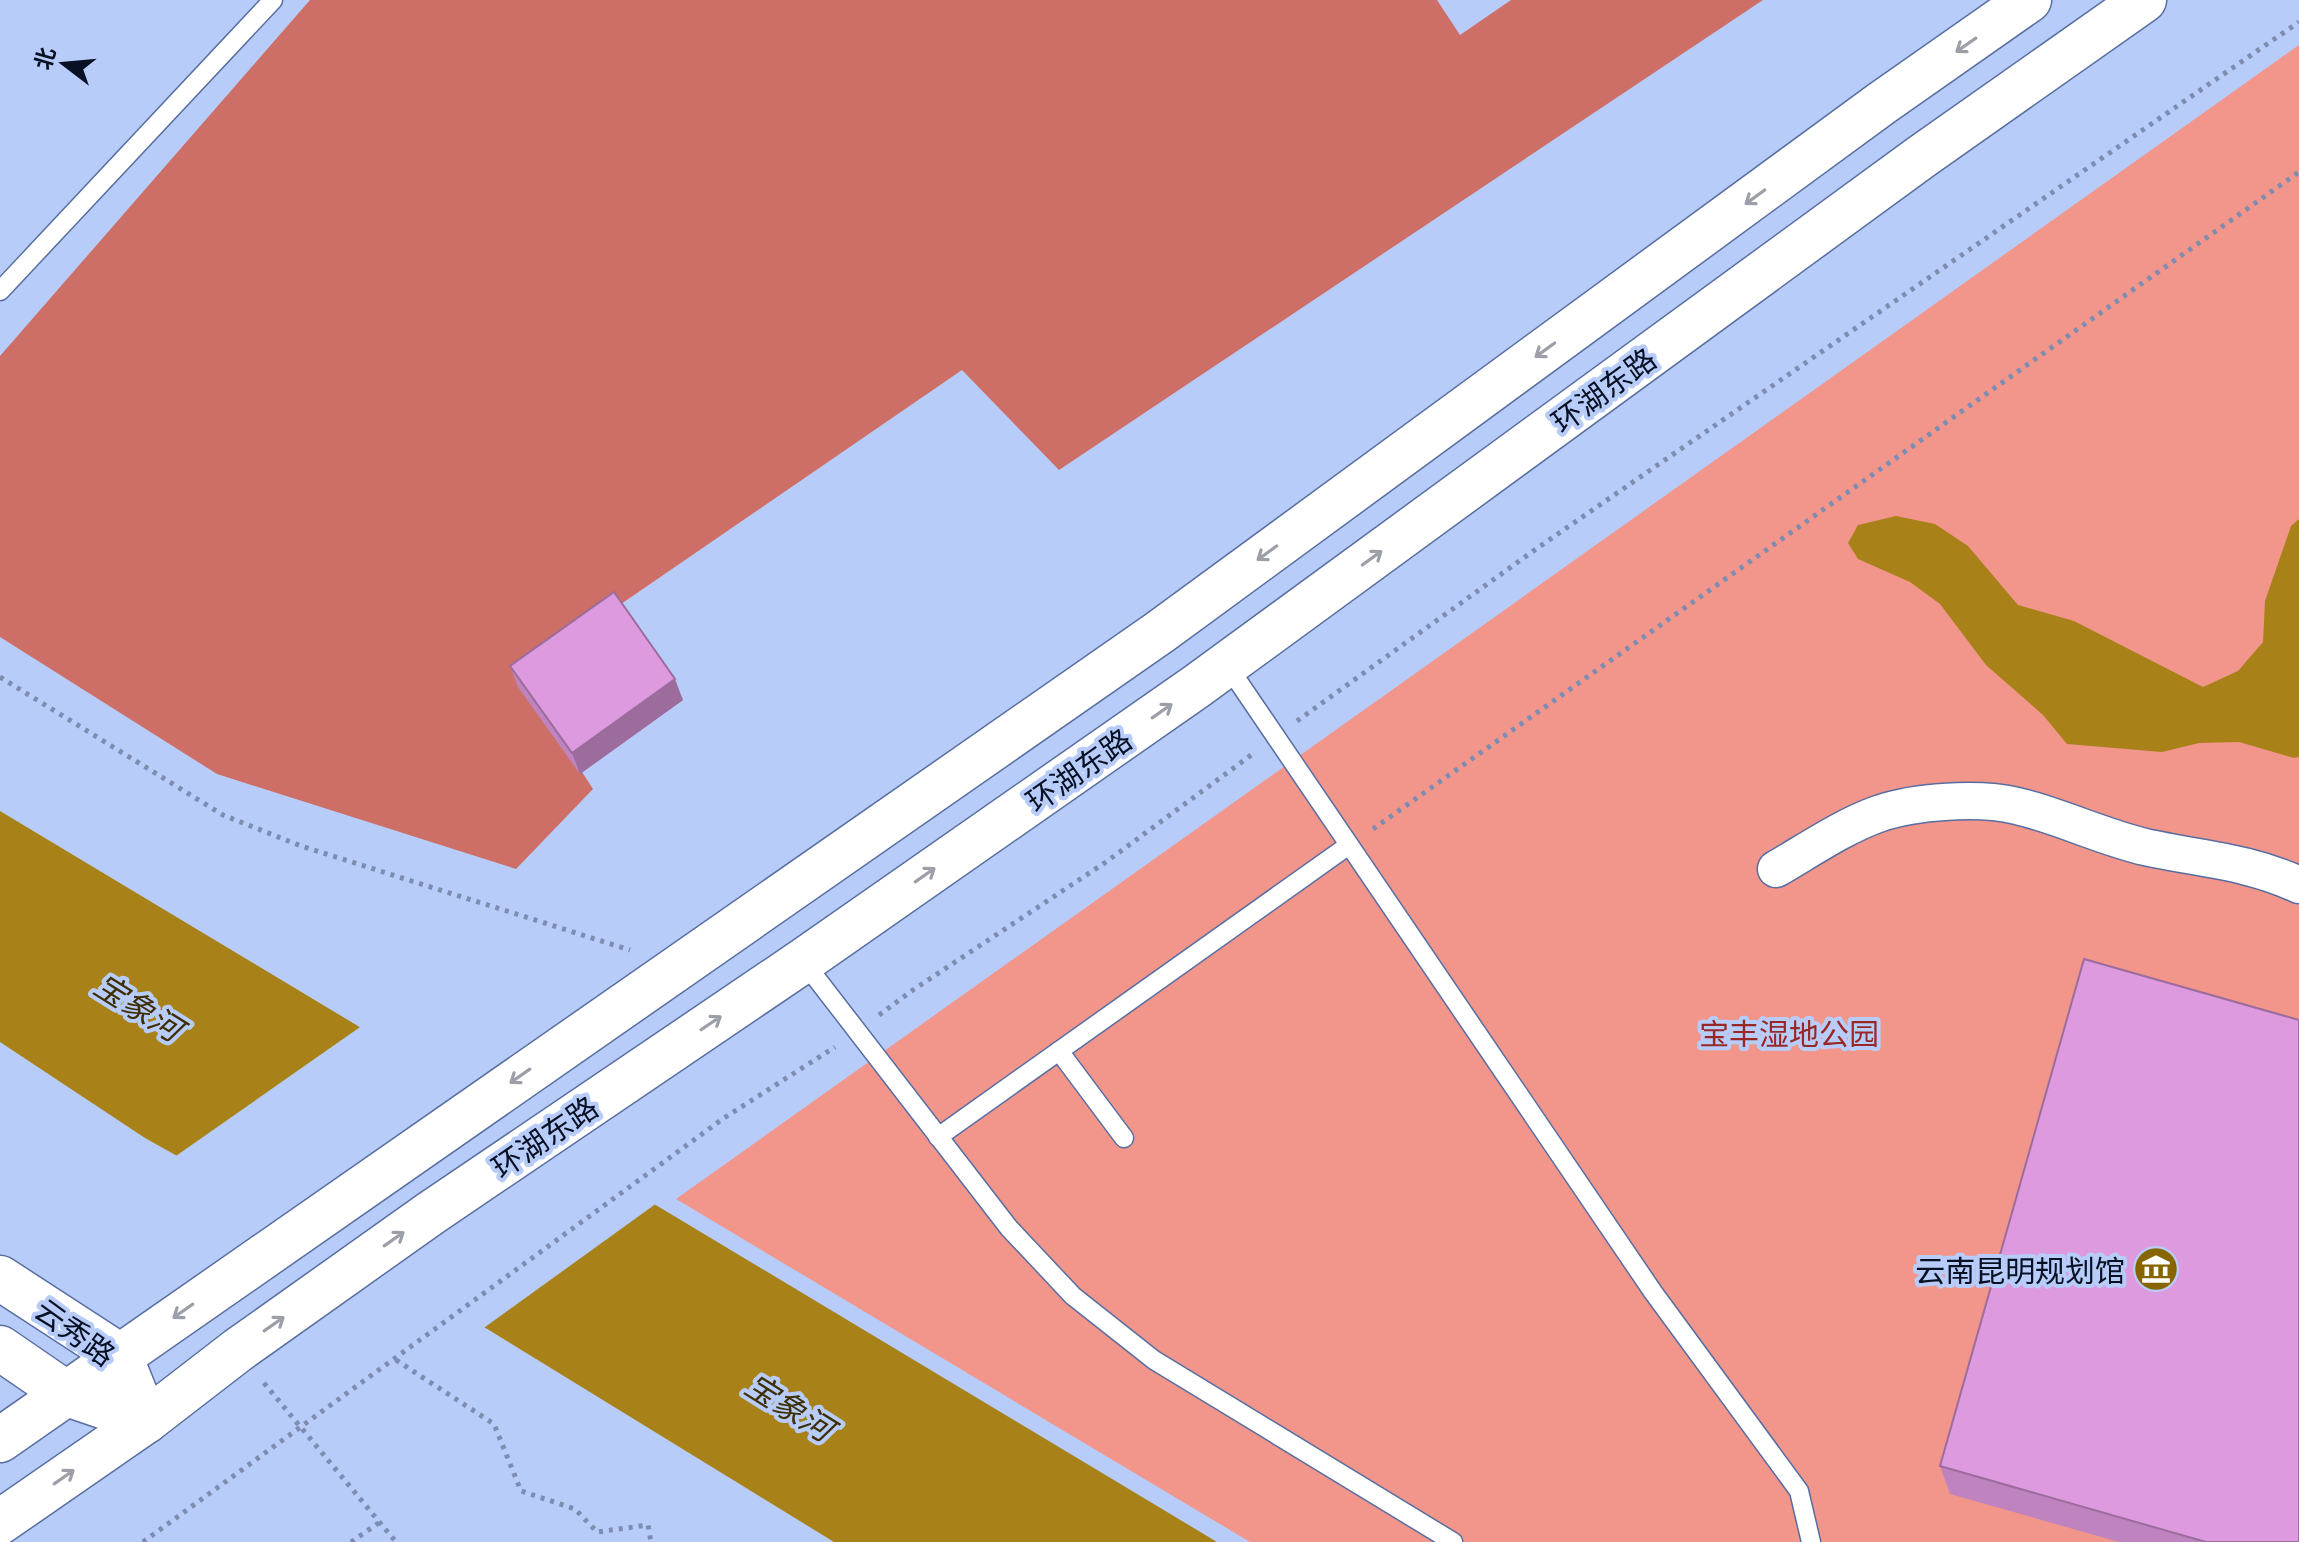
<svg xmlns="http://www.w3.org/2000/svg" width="2299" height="1542" viewBox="0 0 2299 1542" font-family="Commissioner,'Noto Sans SC',sans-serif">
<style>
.green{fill:#f2958b}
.forest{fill:#cd6f66}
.water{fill:#a88219}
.pier{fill:#b8ccfa}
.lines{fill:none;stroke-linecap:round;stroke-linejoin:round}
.lane-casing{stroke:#586ea1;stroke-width:21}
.street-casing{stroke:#586ea1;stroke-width:39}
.secondary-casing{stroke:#586ea1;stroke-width:47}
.primary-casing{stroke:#586ea1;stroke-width:47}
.path{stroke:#7d8db2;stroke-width:5;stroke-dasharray:4 6;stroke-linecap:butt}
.lane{stroke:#fff;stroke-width:18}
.street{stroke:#fff;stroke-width:36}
.secondary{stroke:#fff;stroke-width:44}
.primary{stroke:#fff;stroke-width:44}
.wall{fill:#bf84c0}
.shaded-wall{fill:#9b6c9c}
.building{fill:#de9adf;stroke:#9b6c9c;stroke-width:2}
.oneway{stroke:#9c9fa7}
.labels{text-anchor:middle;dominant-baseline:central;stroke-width:8;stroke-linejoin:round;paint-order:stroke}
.street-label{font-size:30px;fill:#081024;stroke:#b8ccfa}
.park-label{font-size:30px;fill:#992725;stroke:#b8ccfa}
.poi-label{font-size:30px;fill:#081024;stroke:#b8ccfa;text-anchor:end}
.water-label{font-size:32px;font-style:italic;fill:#3e2e03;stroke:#b8ccfa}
</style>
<rect width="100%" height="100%" fill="#b8ccfa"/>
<!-- green -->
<path class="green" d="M2299,45V1542H1250L676,1199Z"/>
<!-- forest -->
<path class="forest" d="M310,0H1437L1460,35L1511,0H1763L1059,470L962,370L519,674L593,789L516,869L217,774L0,637V356Z"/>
<!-- water -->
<g class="water">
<path d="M1896,516L1935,524L1968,546L2018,605L2074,621L2203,687L2238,671L2263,642L2265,601L2291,526L2299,519V757L2294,758L2239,742L2199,743L2162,752L2067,744L2043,715L1986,665L1940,604L1910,582L1858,559L1848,543L1858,525Z"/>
<path d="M0,811L1217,1542H834L489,1330L145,1138L0,1042Z"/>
</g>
<!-- pier -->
<path class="pier" d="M363,1025L657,1203L481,1330L173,1158Z"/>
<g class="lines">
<!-- lane casing -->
<g class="lane-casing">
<g id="lane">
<path d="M0,291L273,0"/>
<path d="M1227,665L1653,1292L1799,1491L1811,1542"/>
<path d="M803,961L1009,1228L1073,1296L1154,1360L1453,1542"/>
<path d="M1059,1051L1124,1138"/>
<path d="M938,1137L1349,845"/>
</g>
</g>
<!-- street casing -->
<g class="street-casing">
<path id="street" d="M1776,869C1809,850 1842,827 1878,814C1915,801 1979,797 2017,806C2060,816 2102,837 2145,847C2199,859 2248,861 2299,885"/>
</g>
<!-- secondary casing -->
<g class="secondary-casing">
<g id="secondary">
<path d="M0,1278L120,1356L146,1421"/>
<path d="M0,1348L67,1394L146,1421"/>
</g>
</g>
<!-- primary casing -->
<g class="primary-casing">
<g id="primary">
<path d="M0,1440L1160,632L1882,103L2029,0"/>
<path d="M0,1522L146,1421L238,1350L431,1213L803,961L1197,686L1921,157L2144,0"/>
</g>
</g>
<!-- path -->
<g class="path">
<path d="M0,677L223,815L301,846L630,950"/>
<path d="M1297,721L1536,549L2299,22"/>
<path d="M1373,829L2299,172"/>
<path d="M879,1015L913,990L1106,862L1254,753"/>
<path d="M396,1360L494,1424L521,1491L575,1509L597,1532L648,1525L651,1542"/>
<path d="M264,1383L396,1542"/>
<path d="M143,1542L724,1118L835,1047"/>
<path d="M351,1542L380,1522"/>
</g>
<!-- lane -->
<use href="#lane" class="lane"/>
<!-- street -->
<use href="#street" class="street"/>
<!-- secondary -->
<use href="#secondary" class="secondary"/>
<!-- primary -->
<use href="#primary" class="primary"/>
</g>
<!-- wall -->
<g class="wall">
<path d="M510,666L683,700L580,774L518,687Z"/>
<path d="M1940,1466L2299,1542H2119L1950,1494Z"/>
</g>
<!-- shaded-wall -->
<path class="shaded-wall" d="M675,679L683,700L580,774L572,753Z"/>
<!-- building -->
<g class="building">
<path d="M614,592L675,679L572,753L510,666Z"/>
<path d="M2084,959L2299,1020V1542H2206L1940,1466Z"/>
</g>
<!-- one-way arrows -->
<defs><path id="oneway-shaft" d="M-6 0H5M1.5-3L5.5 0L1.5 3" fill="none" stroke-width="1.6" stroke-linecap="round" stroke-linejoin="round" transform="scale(2)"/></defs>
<g class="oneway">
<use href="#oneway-shaft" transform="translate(1966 45) rotate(145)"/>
<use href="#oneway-shaft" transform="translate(1755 197) rotate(144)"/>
<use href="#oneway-shaft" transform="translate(1545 350) rotate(144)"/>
<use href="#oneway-shaft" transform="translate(1267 553) rotate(144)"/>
<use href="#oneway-shaft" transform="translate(1372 558) rotate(-36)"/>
<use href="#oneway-shaft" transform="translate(1162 711) rotate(-35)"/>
<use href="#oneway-shaft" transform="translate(925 875) rotate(-35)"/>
<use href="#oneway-shaft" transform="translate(711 1023) rotate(-34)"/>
<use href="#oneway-shaft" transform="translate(520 1076) rotate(145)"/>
<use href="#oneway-shaft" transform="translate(394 1239) rotate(-35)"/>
<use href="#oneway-shaft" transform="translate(183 1311) rotate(145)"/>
<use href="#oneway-shaft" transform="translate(274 1324) rotate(-35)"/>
<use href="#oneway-shaft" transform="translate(64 1477) rotate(-35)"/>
</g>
<!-- icons -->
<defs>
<g id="museum-disc" transform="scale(2.3)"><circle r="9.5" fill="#876600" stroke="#b8ccfa"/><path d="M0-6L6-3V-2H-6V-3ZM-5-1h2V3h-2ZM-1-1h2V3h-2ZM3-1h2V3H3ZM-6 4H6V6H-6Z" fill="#fff"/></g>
</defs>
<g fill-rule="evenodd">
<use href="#museum-disc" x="2156" y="1269"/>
</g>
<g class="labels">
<!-- street labels -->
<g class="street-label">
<text transform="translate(1603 389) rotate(-36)">环湖东路</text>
<text transform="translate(1078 769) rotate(-35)">环湖东路</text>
<text transform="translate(544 1136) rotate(-34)">环湖东路</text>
<text transform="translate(76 1331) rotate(36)">云秀路</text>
</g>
<!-- park labels -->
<g class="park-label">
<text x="1789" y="1032">宝丰湿地公园</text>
</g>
<!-- poi labels -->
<g class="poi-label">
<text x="2125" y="1269">云南昆明规划馆</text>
</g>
<!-- water labels -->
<g class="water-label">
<text transform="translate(139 1006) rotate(32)">宝象河</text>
<text transform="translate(790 1406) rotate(32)">宝象河</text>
</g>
</g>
<!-- north arrow -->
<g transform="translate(64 64) rotate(286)" stroke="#b8ccfa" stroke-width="6" paint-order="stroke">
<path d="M0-6L14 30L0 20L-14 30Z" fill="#081024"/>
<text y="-12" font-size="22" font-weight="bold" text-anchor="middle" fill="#081024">北</text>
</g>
</svg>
